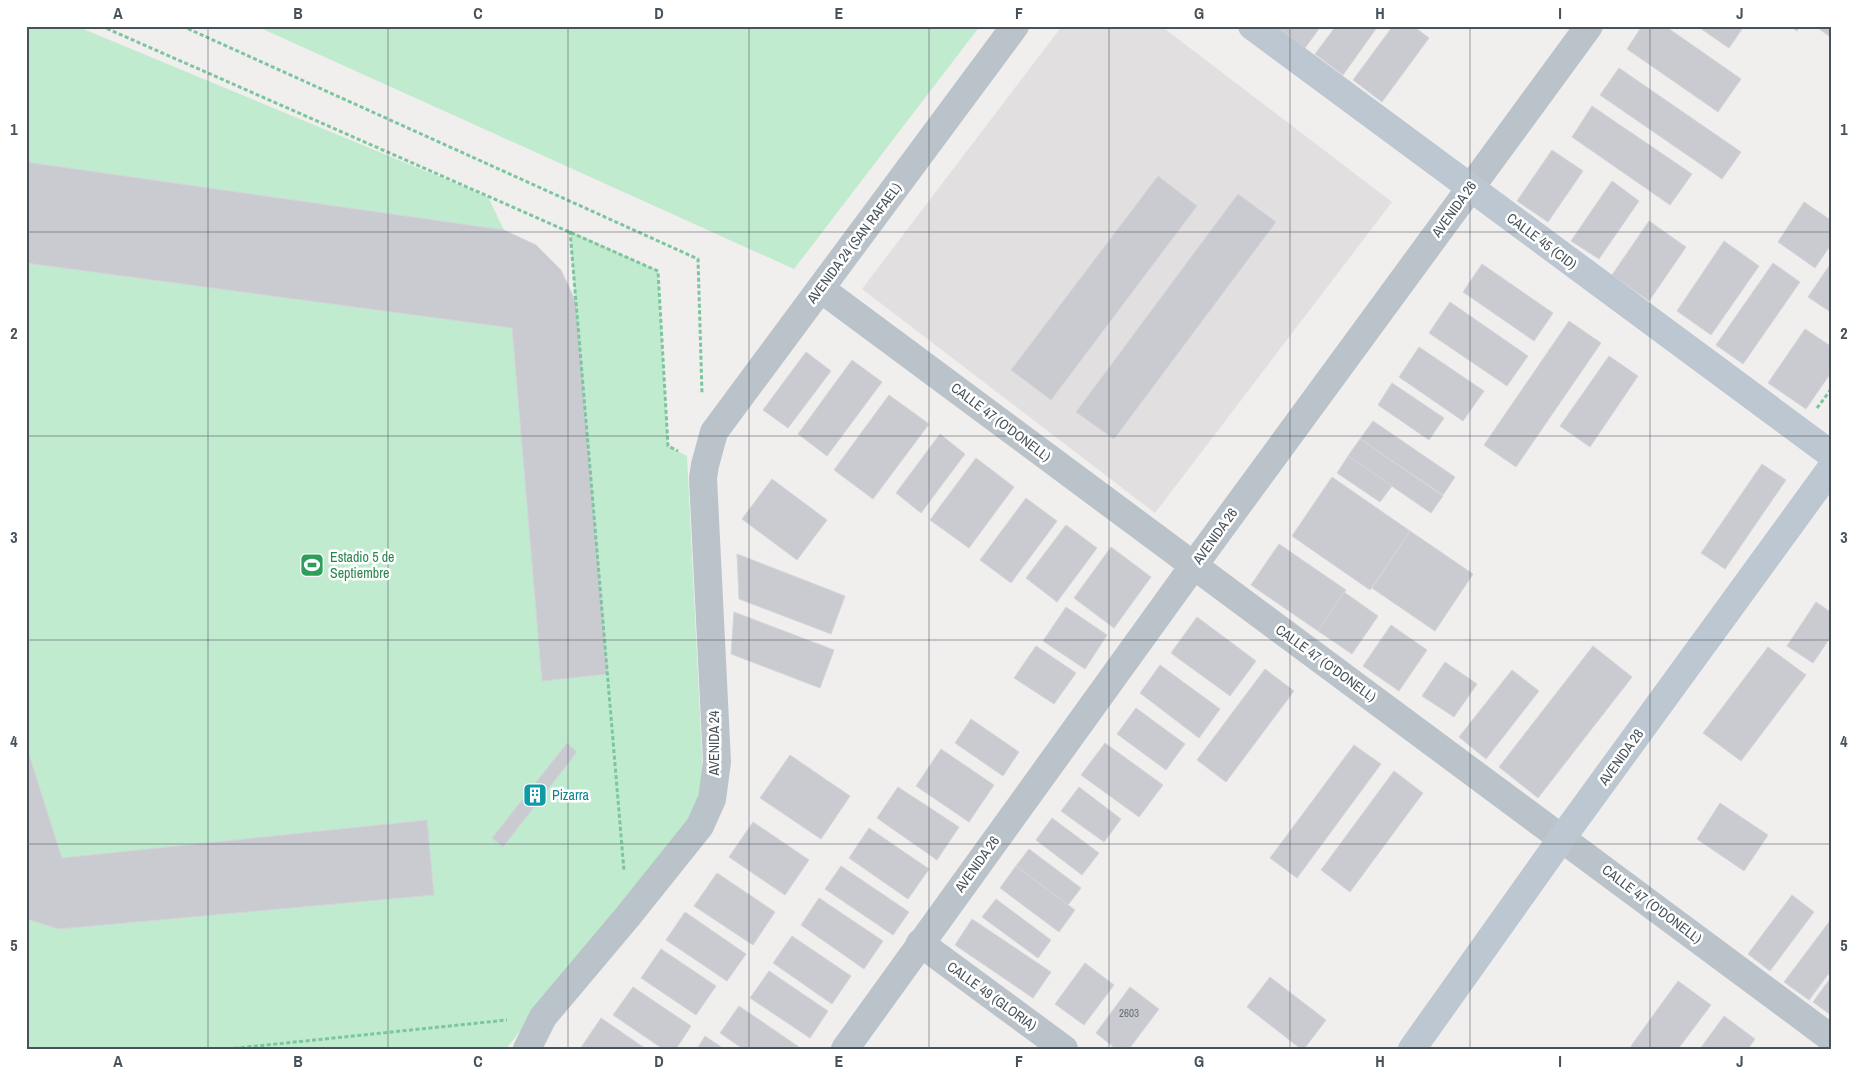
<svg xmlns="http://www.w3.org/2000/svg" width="1858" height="1075" viewBox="0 0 1858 1075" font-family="'Archivo Narrow',sans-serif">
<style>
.education{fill:#e2dfe0}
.green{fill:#c0ebcf}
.building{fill:#c9cbd1;stroke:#d3d5d9}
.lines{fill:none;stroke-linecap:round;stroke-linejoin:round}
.path{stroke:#7bc69e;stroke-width:3;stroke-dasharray:4 2.5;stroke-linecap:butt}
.street{stroke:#bbc3ca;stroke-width:28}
.secondary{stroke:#bdc7d1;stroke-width:28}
.grid{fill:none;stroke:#48525a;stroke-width:1;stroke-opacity:0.55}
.labels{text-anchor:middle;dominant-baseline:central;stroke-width:5;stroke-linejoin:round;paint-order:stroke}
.number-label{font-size:11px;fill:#687078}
.street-label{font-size:14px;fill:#48525a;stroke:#fff}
.leisure-label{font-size:14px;fill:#27864d;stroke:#fff;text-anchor:start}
.culture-label{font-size:14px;fill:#0d838f;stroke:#fff;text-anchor:start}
.neatline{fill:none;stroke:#48525a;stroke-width:2}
.grid-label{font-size:16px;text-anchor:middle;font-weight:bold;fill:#48525a}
</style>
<rect width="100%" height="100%" fill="#f1eeee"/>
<!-- education -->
<path class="education" d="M1062,26H1161L1392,202L1155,513L862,289Z"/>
<!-- green -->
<g class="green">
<path d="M26,26H76L488,197L504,230L575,300L570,231L658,271L668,446L687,456L703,776L697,801L689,818L506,1049H26Z"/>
<path d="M256,26H980L794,269Z"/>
</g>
<!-- building -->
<g class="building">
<path d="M1277,26H1321L1305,48L1277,27Z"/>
<path d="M1336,26H1378L1343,75L1315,54Z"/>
<path d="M1393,26H1413L1429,38L1382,102L1353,80Z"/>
<path d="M1642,26H1665L1741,79L1718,112L1627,49Z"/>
<path d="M1697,26H1744L1729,48Z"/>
<path d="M1789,26H1800L1797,31Z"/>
<path d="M1815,26H1832V38Z"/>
<path d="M1619,68L1741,152L1722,179L1600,95Z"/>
<path d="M1592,106L1692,174L1670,205L1572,137Z"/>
<path d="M1552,150L1583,171L1548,222L1517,201Z"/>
<path d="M26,162L504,230L536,245L561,270L576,302L608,674L542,681L512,328L26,263Z"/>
<path d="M1158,176L1197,206L1051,400L1011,370Z"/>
<path d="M1612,181L1639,201L1599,259L1571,241Z"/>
<path d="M1238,194L1276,222L1114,439L1076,412Z"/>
<path d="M1804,202L1832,221V243L1815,268L1778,242Z"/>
<path d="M1649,221L1686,247L1649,301L1612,275Z"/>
<path d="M1724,241L1759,266L1711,335L1677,311Z"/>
<path d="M1773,263L1800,282L1743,364L1716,345Z"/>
<path d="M1482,264L1553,313L1534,341L1463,292Z"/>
<path d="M1829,266L1832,267V313L1808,297Z"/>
<path d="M1450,302L1528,356L1507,386L1429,333Z"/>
<path d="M1569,321L1601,343L1516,467L1484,445Z"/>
<path d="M1805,329L1832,347V371L1806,409L1768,383Z"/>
<path d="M1419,347L1484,391L1463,421L1399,377Z"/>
<path d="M806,352L831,371L788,428L763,410Z"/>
<path d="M1609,356L1638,376L1590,447L1560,426Z"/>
<path d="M852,360L882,382L827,456L798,434Z"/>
<path d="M1392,383L1444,418L1429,440L1378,405Z"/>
<path d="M889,395L929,424L873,499L834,470Z"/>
<path d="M1373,421L1455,477L1443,495L1360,439Z"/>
<path d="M940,434L965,454L921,513L896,493Z"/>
<path d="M1360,439L1443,496L1431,513L1348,456Z"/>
<path d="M1348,456L1392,486L1380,502L1337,473Z"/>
<path d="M976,458L1014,487L969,548L930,520Z"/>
<path d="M1762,464L1786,480L1725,569L1701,553Z"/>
<path d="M1332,477L1410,531L1370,590L1292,536Z"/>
<path d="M772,479L827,520L797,560L742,519Z"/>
<path d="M1026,498L1057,521L1011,583L980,560Z"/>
<path d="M1066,525L1097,548L1057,602L1026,578Z"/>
<path d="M1410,531L1473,574L1435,631L1372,588Z"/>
<path d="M1279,544L1346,590L1318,631L1251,585Z"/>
<path d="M1111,547L1151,577L1114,628L1074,598Z"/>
<path d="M737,554L845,596L831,634L739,599Z"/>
<path d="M1344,592L1378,616L1352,654L1318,631Z"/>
<path d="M1816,602L1832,613V635L1813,663L1787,646Z"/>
<path d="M1066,607L1107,635L1085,669L1043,641Z"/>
<path d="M734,612L834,650L820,688L731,654Z"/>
<path d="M1197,617L1256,661L1230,696L1171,653Z"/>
<path d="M1391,625L1427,650L1399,691L1363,666Z"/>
<path d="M1036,646L1076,673L1054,704L1014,678Z"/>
<path d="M1593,646L1632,677L1538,798L1499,767Z"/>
<path d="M1768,647L1806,675L1741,761L1703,733Z"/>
<path d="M1445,662L1477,684L1454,717L1422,696Z"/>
<path d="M1160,665L1220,709L1199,738L1140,693Z"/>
<path d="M1265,669L1294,691L1226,782L1197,760Z"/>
<path d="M1512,670L1539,691L1486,759L1459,737Z"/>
<path d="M1136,708L1185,744L1166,770L1117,734Z"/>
<path d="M971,719L1019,752L1003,776L955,743Z"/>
<path d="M567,743L577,752L503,847L492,838Z"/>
<path d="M1105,743L1163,785L1139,817L1081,775Z"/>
<path d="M26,745L62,858L427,820L434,895L59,929L27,919Z"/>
<path d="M1354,745L1381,764L1297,878L1270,858Z"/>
<path d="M941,749L994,785L969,822L916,786Z"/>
<path d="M790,755L850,796L821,839L760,798Z"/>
<path d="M1394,771L1423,793L1350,892L1321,870Z"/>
<path d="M898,787L959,827L937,860L877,818Z"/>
<path d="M1079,787L1121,819L1104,842L1061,811Z"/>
<path d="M1720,803L1768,835L1744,871L1697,839Z"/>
<path d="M1052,818L1099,853L1082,875L1036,840Z"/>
<path d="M753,822L809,860L785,895L729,857Z"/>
<path d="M869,828L929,869L908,899L849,858Z"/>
<path d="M1029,849L1081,888L1068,905L1016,866Z"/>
<path d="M841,866L909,912L893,935L825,889Z"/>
<path d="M1016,866L1075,910L1059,932L1000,888Z"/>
<path d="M717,873L775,912L753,945L694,906Z"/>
<path d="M1792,895L1814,912L1770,971L1748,954Z"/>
<path d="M819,898L883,941L864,969L801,925Z"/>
<path d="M996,899L1051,940L1038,958L982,917Z"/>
<path d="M685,912L746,954L727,981L666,940Z"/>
<path d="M1832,918V969L1809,1000L1784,982Z"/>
<path d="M972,919L1051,972L1033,998L955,945Z"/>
<path d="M792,936L851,976L832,1004L773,963Z"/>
<path d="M661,949L716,986L696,1015L641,978Z"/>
<path d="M1085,963L1114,985L1084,1025L1055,1004Z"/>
<path d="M769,971L828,1011L810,1038L750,998Z"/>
<path d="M1832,976V1016L1813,1002Z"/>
<path d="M1270,977L1326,1020L1304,1049H1301L1247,1007Z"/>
<path d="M1678,981L1711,1005L1678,1049H1635L1631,1046Z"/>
<path d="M633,987L691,1026L676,1049H663L613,1015Z"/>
<path d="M1130,987L1159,1009L1129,1049H1116L1096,1033Z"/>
<path d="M739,1006L799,1047L798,1049H743L720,1033Z"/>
<path d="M1724,1016L1755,1039L1748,1049H1700Z"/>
<path d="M601,1018L646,1049H580Z"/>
<path d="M705,1036L724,1049H697Z"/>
</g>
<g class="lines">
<!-- path -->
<g class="path">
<path d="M101,26L658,271L668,446L678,451"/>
<path d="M182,26L698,259L702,394"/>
<path d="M570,231L624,871"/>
<path d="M1817,408L1832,388"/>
<path d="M228,1049L507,1020"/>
</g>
<!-- street -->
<g class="street">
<path d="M821,289L1832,1039"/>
<path d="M920,943L1064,1049"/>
<path d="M527,1049L543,1017L628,916L700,826L712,799L717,762L703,478L705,465L714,432L1015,26"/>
<path d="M845,1049L1194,565L1589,26"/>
</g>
<!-- secondary -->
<g class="secondary">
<path d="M1252,26L1832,455"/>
<path d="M1412,1049L1562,838L1832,467"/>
</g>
</g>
<!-- grid -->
<path class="grid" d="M208,26V1049M388,26V1049M568,26V1049M749,26V1049M929,26V1049M1109,26V1049M1290,26V1049M1470,26V1049M1650,26V1049M26,232H1832M26,436H1832M26,640H1832M26,844H1832"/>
<!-- icons -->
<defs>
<g id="stadium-square" transform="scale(1.25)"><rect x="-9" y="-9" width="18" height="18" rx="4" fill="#2e9e5b" stroke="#fff"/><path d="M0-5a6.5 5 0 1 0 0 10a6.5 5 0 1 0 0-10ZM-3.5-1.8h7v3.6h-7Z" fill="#fff"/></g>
<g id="building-square" transform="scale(1.25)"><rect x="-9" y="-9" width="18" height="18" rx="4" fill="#0f9aa8" stroke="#fff"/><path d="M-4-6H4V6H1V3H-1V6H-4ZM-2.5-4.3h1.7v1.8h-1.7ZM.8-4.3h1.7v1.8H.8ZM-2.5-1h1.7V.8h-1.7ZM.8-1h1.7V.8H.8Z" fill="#fff"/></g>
</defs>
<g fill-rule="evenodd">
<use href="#stadium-square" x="312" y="565"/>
<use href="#building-square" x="535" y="795"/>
</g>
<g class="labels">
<!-- number labels -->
<g class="number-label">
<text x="1129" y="1013">2603</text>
</g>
<!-- street labels -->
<g class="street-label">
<text transform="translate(1454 209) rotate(-54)">AVENIDA 26</text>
<text transform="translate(1542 241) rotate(37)">CALLE 45 (CID)</text>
<text transform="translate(854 243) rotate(-53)">AVENIDA 24 (SAN RAFAEL)</text>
<text transform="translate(1001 422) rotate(37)">CALLE 47 (O'DONELL)</text>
<text transform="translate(1215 536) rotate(-54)">AVENIDA 26</text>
<text transform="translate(1326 663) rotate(36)">CALLE 47 (O'DONELL)</text>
<text transform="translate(714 743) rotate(-90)">AVENIDA 24</text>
<text transform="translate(1621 757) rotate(-54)">AVENIDA 28</text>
<text transform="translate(977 864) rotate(-54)">AVENIDA 26</text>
<text transform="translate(1652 904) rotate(37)">CALLE 47 (O'DONELL)</text>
<text transform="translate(992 996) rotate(36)">CALLE 49 (GLORIA)</text>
</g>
<!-- leisure labels -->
<g class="leisure-label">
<text x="330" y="557">Estadio 5 de<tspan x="330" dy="16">Septiembre</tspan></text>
</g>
<!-- culture labels -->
<g class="culture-label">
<text x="552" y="795">Pizarra</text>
</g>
</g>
<!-- border -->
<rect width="1858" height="1075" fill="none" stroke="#ffffff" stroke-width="55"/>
<rect x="28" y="28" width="1802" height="1020" class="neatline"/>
<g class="grid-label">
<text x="118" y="19">A</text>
<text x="298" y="19">B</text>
<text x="478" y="19">C</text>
<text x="659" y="19">D</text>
<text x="839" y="19">E</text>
<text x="1019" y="19">F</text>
<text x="1199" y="19">G</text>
<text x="1380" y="19">H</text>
<text x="1560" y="19">I</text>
<text x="1740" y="19">J</text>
<text x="14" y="135">1</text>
<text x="1844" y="135">1</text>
<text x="14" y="339">2</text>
<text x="1844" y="339">2</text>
<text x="14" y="543">3</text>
<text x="1844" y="543">3</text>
<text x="14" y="747">4</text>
<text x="1844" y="747">4</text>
<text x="14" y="951">5</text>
<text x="1844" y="951">5</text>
<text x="118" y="1067">A</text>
<text x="298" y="1067">B</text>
<text x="478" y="1067">C</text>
<text x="659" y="1067">D</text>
<text x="839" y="1067">E</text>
<text x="1019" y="1067">F</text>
<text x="1199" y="1067">G</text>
<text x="1380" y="1067">H</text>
<text x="1560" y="1067">I</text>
<text x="1740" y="1067">J</text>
</g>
</svg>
